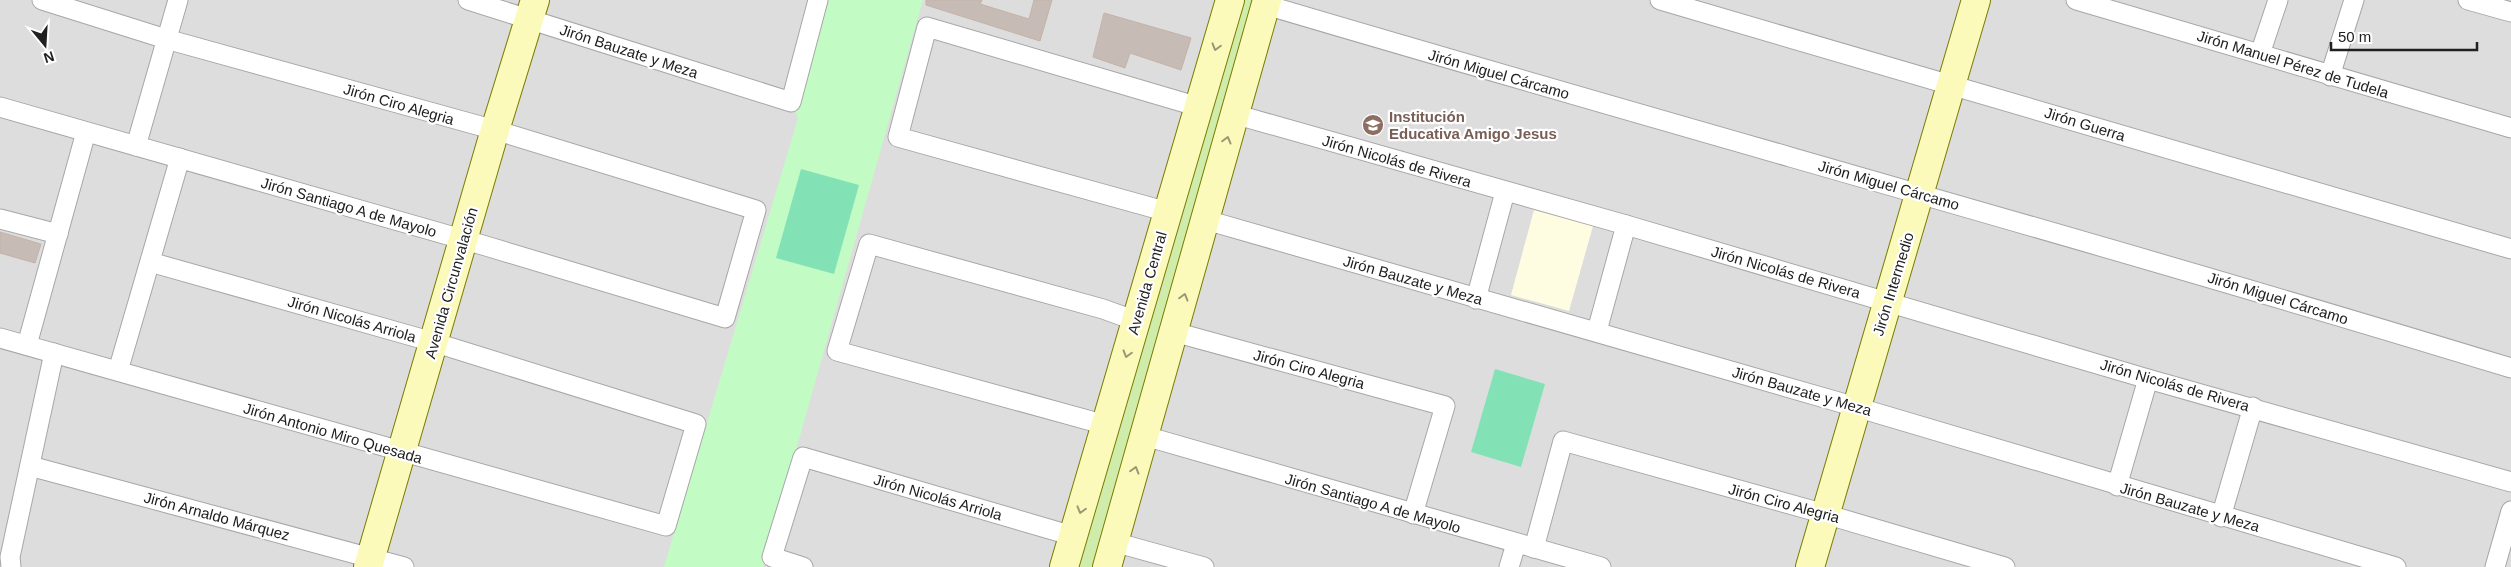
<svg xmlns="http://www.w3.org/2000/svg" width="2511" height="567" viewBox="0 0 2511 567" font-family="Helvetica,sans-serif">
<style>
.residential{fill:#dedddd}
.education{fill:#fffde1}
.grass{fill:#d0ecab}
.park{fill:#c3fbc4}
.pitch{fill:#82e2b6}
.building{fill:#c6bcb5;stroke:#c3b2a8}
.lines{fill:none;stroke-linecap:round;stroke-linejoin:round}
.street-casing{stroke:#a7a7a7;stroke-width:21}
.secondary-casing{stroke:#787d01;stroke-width:30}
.street{stroke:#fff;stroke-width:19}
.secondary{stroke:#fcfaba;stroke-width:28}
.oneway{stroke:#999875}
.labels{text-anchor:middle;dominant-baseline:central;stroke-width:4.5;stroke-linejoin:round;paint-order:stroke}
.street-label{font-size:15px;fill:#202020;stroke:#fff}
.education-label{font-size:15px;font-weight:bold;fill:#785e54;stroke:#fff;text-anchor:start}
</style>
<rect width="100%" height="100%" fill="#f1ede6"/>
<!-- residential -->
<rect class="residential" x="0" y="0" width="2511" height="567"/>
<!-- education -->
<path class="education" d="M1534,210L1593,226L1569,311L1511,295Z"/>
<!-- grass -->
<path class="grass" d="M1242,0H1260L1094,567H1078Z"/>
<!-- park -->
<path class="park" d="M829,0H923L763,567H664L798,118L794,107Z"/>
<!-- pitch -->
<g class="pitch">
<path d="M801,169L859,185L834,274L776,258Z"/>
<path d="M1495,369L1545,384L1521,467L1471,452Z"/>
</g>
<!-- building -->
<g class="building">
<path d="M926,0H982L980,4L1029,19L1034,0H1052L1040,41L926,5Z"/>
<path d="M1104,13L1191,38L1181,70L1130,53L1125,68L1093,57Z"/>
<path d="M0,232L41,244L35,263L0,253Z"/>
</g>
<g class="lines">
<!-- street casing -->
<g class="street-casing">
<g id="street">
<path d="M468,0L791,102L818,0"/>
<path d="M1660,0L2511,249"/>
<path d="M2076,0L2511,128"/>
<path d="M2468,0L2511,12"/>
<path d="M1266,5C1681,128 2098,242 2511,368"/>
<path d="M2260,54L2278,0"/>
<path d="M2330,76L2354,0"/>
<path d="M0,107L486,246L725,318L756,210L495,130L166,39L42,0"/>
<path d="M1234,114L1626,225L2148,379L2511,482"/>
<path d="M136,146L178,0"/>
<path d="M1168,212L898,137L927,27L1199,107"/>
<path d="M0,219L58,234"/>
<path d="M1206,220L1856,407L2396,567"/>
<path d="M1476,299L1505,192"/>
<path d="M1597,331L1626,225"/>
<path d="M1174,332L1445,406L1413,514"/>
<path d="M0,338L666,526L696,424L433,342L150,262"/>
<path d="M27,345L86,132"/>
<path d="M118,371L180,158"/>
<path d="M1106,425L837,351L869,244L1103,309L1136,321"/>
<path d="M1145,436L1601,567"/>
<path d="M30,466L404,567"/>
<path d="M2117,486L2148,379"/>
<path d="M2221,517L2253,407"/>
<path d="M1114,542L1204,567"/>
<path d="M1534,548L1563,441L1825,514L2005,567"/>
<path d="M11,567L10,557L54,353"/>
<path d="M803,567L772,557L803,457L1073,536"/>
<path d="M1509,567L1516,544"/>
<path d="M2495,567L2511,511"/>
</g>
</g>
<!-- secondary casing -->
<g class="secondary-casing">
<g id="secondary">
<path d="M368,567L495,130L535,0"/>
<path d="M1064,567L1230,0"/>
<path d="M1107,567L1267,0"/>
<path d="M1810,567L1976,0"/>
</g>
</g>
<!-- street -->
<use href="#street" class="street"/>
<!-- secondary -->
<use href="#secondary" class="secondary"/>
</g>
<!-- one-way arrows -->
<defs><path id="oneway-chevron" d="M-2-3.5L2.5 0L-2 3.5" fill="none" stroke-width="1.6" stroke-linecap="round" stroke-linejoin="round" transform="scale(1.25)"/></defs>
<g class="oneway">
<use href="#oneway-chevron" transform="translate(1216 47) rotate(106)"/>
<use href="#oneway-chevron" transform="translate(1227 140) rotate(-75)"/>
<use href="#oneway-chevron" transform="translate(1184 297) rotate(-74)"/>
<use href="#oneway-chevron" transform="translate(1127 354) rotate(106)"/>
<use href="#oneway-chevron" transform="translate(1135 470) rotate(-74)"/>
<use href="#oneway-chevron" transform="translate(1081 510) rotate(106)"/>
</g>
<!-- icons -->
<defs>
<g id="school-disc" transform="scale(1.125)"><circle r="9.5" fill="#8d6e63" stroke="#fff"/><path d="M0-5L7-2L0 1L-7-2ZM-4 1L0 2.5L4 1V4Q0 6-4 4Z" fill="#fff"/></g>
</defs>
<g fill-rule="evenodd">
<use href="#school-disc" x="1373" y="125"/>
</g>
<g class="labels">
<!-- street labels -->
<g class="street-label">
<text transform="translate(629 51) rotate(18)">Jirón Bauzate y Meza</text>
<text transform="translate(2293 64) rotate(17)">Jirón Manuel Pérez de Tudela</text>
<text transform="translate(1499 74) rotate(16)">Jirón Miguel Cárcamo</text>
<text transform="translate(399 104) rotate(16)">Jirón Ciro Alegria</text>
<text transform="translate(2085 124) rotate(17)">Jirón Guerra</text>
<text transform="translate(1397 161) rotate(16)">Jirón Nicolás de Rivera</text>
<text transform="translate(1889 185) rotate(16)">Jirón Miguel Cárcamo</text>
<text transform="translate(349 207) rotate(16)">Jirón Santiago A de Mayolo</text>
<text transform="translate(1786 272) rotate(16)">Jirón Nicolás de Rivera</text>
<text transform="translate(1413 280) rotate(16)">Jirón Bauzate y Meza</text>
<text transform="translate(451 283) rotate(-74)">Avenida Circunvalación</text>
<text transform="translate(1147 283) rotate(-74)">Avenida Central</text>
<text transform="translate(1893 284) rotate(-73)">Jirón Intermedio</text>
<text transform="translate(2278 298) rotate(17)">Jirón Miguel Cárcamo</text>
<text transform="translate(352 319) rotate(16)">Jirón Nicolás Arriola</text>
<text transform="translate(1309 369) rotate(15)">Jirón Ciro Alegria</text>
<text transform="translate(2175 385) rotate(16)">Jirón Nicolás de Rivera</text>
<text transform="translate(1802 391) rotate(16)">Jirón Bauzate y Meza</text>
<text transform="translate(333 433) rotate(16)">Jirón Antonio Miro Quesada</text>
<text transform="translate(938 497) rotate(16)">Jirón Nicolás Arriola</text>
<text transform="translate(1373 503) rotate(16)">Jirón Santiago A de Mayolo</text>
<text transform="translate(1784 503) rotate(15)">Jirón Ciro Alegria</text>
<text transform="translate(2190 507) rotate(16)">Jirón Bauzate y Meza</text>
<text transform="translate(217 516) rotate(15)">Jirón Arnaldo Márquez</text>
</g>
<!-- education labels -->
<g class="education-label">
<text x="1389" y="116">Institución<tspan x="1389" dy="17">Educativa Amigo Jesus</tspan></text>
</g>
</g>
<!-- north arrow -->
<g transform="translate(45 45) rotate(162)" stroke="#ffffff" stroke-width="4" paint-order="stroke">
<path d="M0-4L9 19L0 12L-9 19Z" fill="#202020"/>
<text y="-8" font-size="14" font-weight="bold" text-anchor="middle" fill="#202020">N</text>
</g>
<!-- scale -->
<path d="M2331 42v8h146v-8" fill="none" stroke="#202020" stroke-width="2.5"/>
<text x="2338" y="42" font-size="15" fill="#202020" stroke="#ffffff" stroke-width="4" paint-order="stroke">50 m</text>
</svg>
